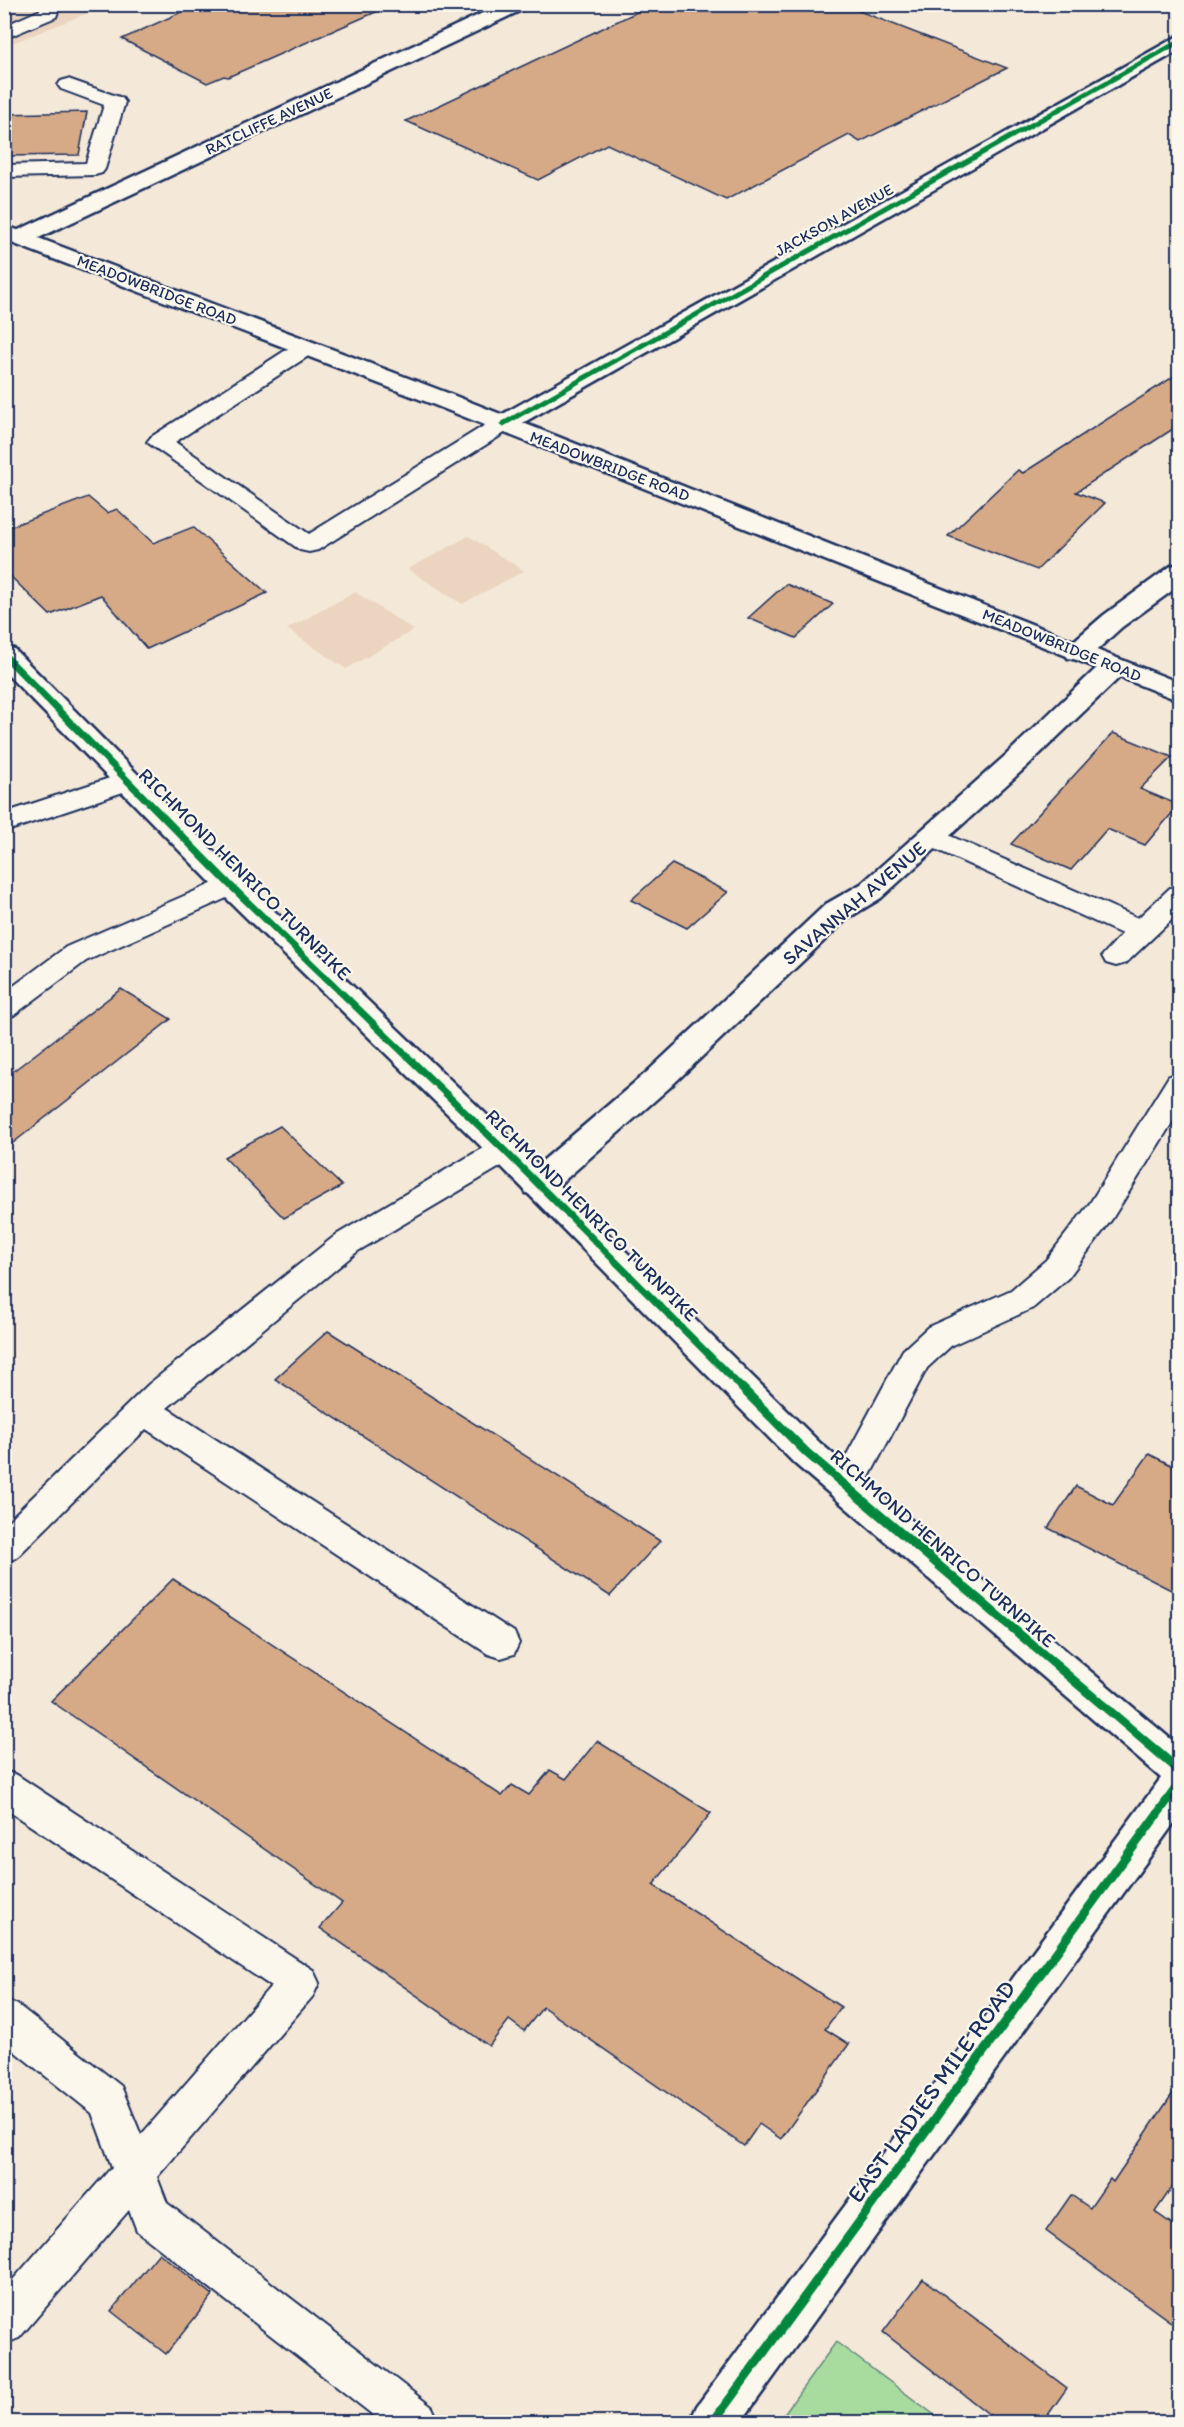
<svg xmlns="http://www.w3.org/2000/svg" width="1184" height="2427" viewBox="0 0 1184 2427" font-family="Itim,sans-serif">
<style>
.built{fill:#ebd5c0}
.green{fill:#a8dc9f;stroke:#62867e;stroke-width:1.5}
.building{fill:#d6aa87;stroke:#1b2f5e;stroke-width:1.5}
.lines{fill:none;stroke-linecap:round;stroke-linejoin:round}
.lane-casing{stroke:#1b2f5e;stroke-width:4}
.street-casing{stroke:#1b2f5e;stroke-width:5}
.secondary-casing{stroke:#1b2f5e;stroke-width:5}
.lane{fill:#fbf7ec;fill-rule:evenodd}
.street{fill:#fbf7ec;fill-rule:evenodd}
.secondary{fill:#fbf7ec;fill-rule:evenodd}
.cycleway-far2-casing{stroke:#fbf7ec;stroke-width:8}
.cycleway-far1-casing{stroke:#fbf7ec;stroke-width:10}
.cycleway-casing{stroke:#fbf7ec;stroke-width:13}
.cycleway-far2{stroke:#00873e;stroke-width:5}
.cycleway-far1{stroke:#00873e;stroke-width:7}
.cycleway{stroke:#00873e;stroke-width:9}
.labels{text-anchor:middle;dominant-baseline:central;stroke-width:4.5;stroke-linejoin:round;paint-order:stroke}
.far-street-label{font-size:16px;fill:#1b2f5e;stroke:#fbf7ec}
.street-label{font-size:20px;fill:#1b2f5e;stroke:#fbf7ec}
.near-street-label{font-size:24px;fill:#1b2f5e;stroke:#fbf7ec}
</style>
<rect width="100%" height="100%" fill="#f4e8d8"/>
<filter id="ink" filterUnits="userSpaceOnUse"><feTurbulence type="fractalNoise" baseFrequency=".0167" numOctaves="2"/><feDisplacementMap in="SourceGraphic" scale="12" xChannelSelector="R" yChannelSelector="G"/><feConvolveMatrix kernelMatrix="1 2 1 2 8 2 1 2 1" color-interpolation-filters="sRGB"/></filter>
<g filter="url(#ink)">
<!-- built -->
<g class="built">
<path d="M5,5H108L5,46Z"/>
<path d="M469,536L524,571L462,604L408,569Z"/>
<path d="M355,592L414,630L346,669L287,629Z"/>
</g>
<!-- green -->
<path class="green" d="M836,2342L944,2422H778Z"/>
<!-- building -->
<g class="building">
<path d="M199,4H394L228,77L224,76L207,83L122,39Z"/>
<path d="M654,4H841L1007,68L860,142L849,135L726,200L607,144L538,180L406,121Z"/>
<path d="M87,112L79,155L4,156V114Z"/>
<path d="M1179,373V425L1076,492L1105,503L1037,570L948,536L1018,470L1023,473Z"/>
<path d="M88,497L107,513L117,509L153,543L193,527L267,593L147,649L101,595L50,615L4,570V529Z"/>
<path d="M786,584L833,604L796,638L748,618Z"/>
<path d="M1113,733L1172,757L1140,789L1179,805L1145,845L1107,829L1071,870L1011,844Z"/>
<path d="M672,864L728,892L687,928L631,900Z"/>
<path d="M121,989L171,1019L4,1150V1078Z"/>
<path d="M280,1126L342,1186L284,1218L224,1157Z"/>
<path d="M328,1331L660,1541L610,1596L275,1379Z"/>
<path d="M1149,1454L1179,1469V1594L1048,1528L1076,1486L1113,1505Z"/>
<path d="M173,1579L502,1796L512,1785L529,1795L550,1770L566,1779L597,1741L711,1813L653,1885L841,2007L825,2029L849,2044L781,2139L759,2124L744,2146L543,2007L524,2031L509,2020L489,2046L320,1928L342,1903L51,1701Z"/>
<path d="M1179,2084V2177L1155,2212L1179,2229V2328L1046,2231L1071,2195L1090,2208L1110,2179L1113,2182Z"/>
<path d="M159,2253L213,2295L166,2354L111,2311Z"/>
<path d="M923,2279L1067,2388L1043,2422H999L883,2332Z"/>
</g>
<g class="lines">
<!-- lane casing -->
<g class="lane-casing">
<g id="lane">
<path d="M41,4H61L56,17L4,39V26L40,10Z"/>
<path d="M68,79L122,98L125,102L105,169L102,173L95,175L4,177V165L86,163L104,105L61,89L58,85L61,81Z"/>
<path d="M305,341L313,343L316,348L313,353L175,442L309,534L495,419H511L515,424L511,429L318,550L309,552L300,550L147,442L151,437L297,343Z"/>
<path d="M128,772L138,775L142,781L138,787L4,832V813Z"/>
<path d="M932,828L1138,918L1170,888L1180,886V912L1126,963L1116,966L1106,963L1102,956L1122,934L922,843L918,837L922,831Z"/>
<path d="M230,876L240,878L244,885L240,892L86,961L14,1015L4,1018V993L66,947Z"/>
<path d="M1180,1073V1110L1112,1219L1068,1278L1033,1308L952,1345L927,1368L859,1496L847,1500L835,1496L830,1486L903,1350L928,1327L1011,1290L1046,1260L1090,1203L1169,1076Z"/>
<path d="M504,1139L515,1142L519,1150L515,1158L358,1251L167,1408L514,1632L519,1643L514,1654L501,1658L488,1654L146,1429L16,1558L4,1562V1525L149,1384L336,1235L493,1142Z"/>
<path d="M4,1771L17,1775L313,1970L319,1983L313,1996L157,2177L167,2203L432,2407L439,2422H382L137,2231L129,2210L19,2338L4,2344V2290L112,2167L92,2113L4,2043V2000L18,2005L121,2086L141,2135L271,1986L4,1808Z"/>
</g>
</g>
<!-- street casing -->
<g class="street-casing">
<g id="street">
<path d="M502,4H529L526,8L28,243H12L9,238L12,233Z"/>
<path d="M1180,35V50L512,429L503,431L494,429L491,424L494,419Z"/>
<path d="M1180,564V585L1122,627L1088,658L1078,660L1068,658L1064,652L1068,646L1104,615L1171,566Z"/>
<path d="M1114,659L1124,661L1128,667L1124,673L1026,767L881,898L848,918L669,1088L550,1193L538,1196L526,1193L522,1184L526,1175L647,1072L826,904L861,884L1006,755L1104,661Z"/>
</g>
</g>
<!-- secondary casing -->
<g class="secondary-casing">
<g id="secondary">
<path d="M4,225L445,392L1180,683V701L427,402L4,240Z"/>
<path d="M4,647L14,649L240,878L515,1142L820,1443L1180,1747V1815L741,2422H690L697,2406L1161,1778L794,1463L493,1158L220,892L4,671Z"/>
</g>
</g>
<!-- lane -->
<use href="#lane" class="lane"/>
<!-- street -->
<use href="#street" class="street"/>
<!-- secondary -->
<use href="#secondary" class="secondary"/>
<!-- cycleway-far2 casing -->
<g class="cycleway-far2-casing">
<path id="cycleway-far2" d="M503,424L1180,41"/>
</g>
<!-- cycleway-far1 casing -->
<g class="cycleway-far1-casing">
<path id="cycleway-far1" d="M4,655L230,885L504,1150L743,1389"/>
</g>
<!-- cycleway casing -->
<g class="cycleway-casing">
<g id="cycleway">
<path d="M742,1388L807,1453L1180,1771"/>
<path d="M713,2422L1180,1783"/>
</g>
</g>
<!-- cycleway-far2 -->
<use href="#cycleway-far2" class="cycleway-far2"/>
<!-- cycleway-far1 -->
<use href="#cycleway-far1" class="cycleway-far1"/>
<!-- cycleway -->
<use href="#cycleway" class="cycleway"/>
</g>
</g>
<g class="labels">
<!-- far-street labels -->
<g class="far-street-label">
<text transform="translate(269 121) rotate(-25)">RATCLIFFE AVENUE</text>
<text transform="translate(834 220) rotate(-29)">JACKSON AVENUE</text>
<text transform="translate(157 290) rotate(21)">MEADOWBRIDGE ROAD</text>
<text transform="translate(610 466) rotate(21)">MEADOWBRIDGE ROAD</text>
<text transform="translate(1062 645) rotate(22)">MEADOWBRIDGE ROAD</text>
</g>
<!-- street labels -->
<g class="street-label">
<text transform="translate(245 874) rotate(45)">RICHMOND HENRICO TURNPIKE</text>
<text transform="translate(854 903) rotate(-40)">SAVANNAH AVENUE</text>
<text transform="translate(592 1215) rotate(45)">RICHMOND HENRICO TURNPIKE</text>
<text transform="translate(943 1548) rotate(41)">RICHMOND HENRICO TURNPIKE</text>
</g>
<!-- near-street labels -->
<g class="near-street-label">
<text transform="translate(931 2091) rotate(-54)">EAST LADIES MILE ROAD</text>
</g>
</g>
<!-- margin -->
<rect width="1184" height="2427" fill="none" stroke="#fbf7ec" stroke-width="24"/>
<rect x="12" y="12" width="1160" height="2403" fill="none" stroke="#1b2f5e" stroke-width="2" filter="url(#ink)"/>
</svg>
